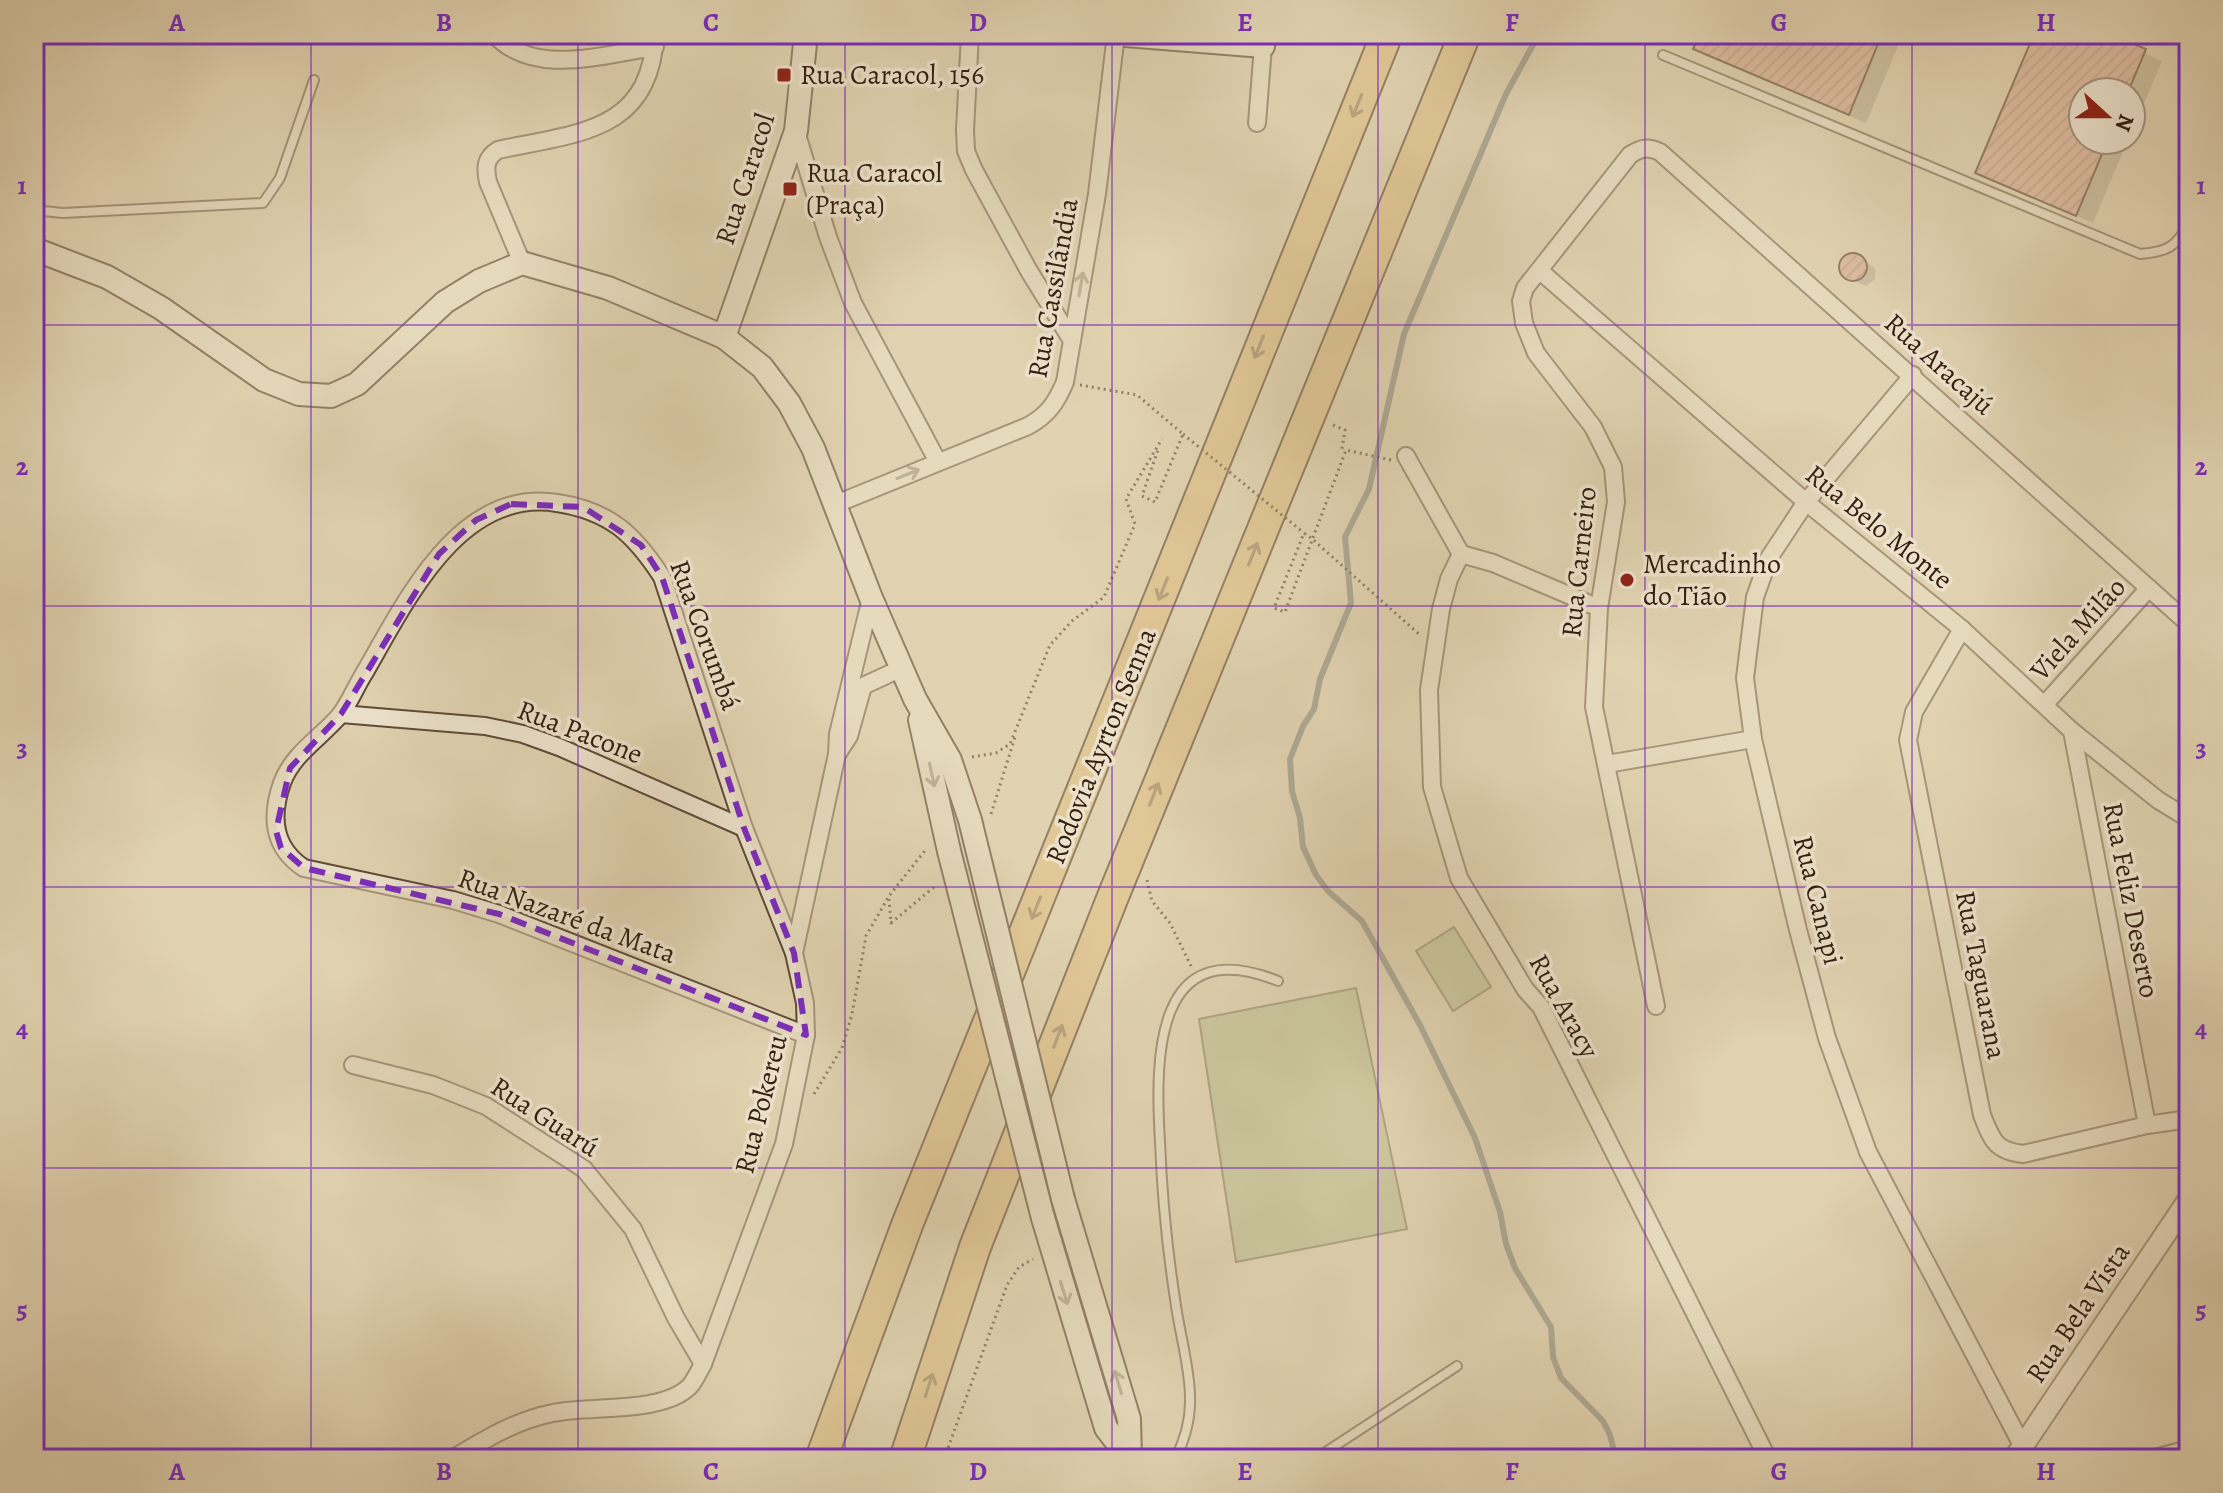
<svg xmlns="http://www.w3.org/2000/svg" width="2223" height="1493" viewBox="0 0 2223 1493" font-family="Alegreya,serif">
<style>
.green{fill:#b3bc8c;stroke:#746d4e;stroke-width:2}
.shadow{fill:#0003}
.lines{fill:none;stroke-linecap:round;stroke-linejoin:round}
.stream{stroke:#707973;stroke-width:6}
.building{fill:url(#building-hatch);stroke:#351e0f;stroke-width:2}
.service-casing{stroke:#604b38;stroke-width:12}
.minor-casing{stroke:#604b38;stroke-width:20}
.tertiary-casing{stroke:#604b38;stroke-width:24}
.secondary-casing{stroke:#351e0f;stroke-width:26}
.motorway-casing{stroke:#351e0f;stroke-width:34}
.path{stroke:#351e0f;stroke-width:3;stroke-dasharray:2 4;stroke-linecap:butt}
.service{stroke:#ece2cc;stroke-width:8}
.minor{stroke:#ece2cc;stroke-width:16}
.tertiary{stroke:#ece2cc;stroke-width:20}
.secondary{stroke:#ece2cc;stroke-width:22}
.motorway{stroke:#e0ba78;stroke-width:30}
.secondary-bridge-casing{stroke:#351e0f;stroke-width:26;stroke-linecap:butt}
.path-bridge{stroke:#351e0f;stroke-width:3;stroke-dasharray:2 4;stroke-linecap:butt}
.secondary-bridge{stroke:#ece2cc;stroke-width:22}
.oneway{stroke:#8a6c44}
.oneway2{stroke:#9a8a77}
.marked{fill:none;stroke:#7b2cbf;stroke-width:6;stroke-dasharray:16 10;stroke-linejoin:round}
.grid{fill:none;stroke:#7b2cbf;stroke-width:2;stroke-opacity:0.55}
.poi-dot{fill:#8f2418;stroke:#ece2cc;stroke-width:3}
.labels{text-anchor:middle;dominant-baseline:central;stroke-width:7;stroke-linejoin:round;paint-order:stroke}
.poi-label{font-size:28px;fill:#351e0f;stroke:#ece2cc;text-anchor:start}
.street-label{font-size:28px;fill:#351e0f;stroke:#ece2cc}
.neatline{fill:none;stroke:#7b2cbf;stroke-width:3}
.grid-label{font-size:26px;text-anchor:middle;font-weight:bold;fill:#7b2cbf}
</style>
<defs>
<pattern id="building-hatch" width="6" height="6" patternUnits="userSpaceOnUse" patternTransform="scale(2)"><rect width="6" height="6" fill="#d9a28d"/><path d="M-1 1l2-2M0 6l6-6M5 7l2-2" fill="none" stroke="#b18372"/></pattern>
</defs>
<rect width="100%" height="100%" fill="#e1d3b1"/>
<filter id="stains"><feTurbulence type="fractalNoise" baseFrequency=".0025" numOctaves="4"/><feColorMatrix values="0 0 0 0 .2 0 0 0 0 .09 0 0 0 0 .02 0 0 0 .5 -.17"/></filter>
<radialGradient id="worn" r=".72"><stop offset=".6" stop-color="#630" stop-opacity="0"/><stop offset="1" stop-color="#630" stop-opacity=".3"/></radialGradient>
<!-- green -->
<g class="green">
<path d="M1454,927L1491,987L1453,1011L1416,951Z"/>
<path d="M1356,988L1407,1229L1236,1262L1199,1019Z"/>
</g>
<!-- shadow -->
<g class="shadow">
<path d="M1702,34H1903L1866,123L1712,58L1696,48Z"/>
<path d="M2036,34H2104L2162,61L2131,134V92H2083V140H2128L2093,223L1978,172Z"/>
<path d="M1849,256H1857L1875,268V279L1866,286L1848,278L1841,268L1843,261Z"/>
</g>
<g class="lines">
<!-- stream -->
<path class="stream" d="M1539,34L1506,94L1404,334L1369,489L1345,537L1351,603L1320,679L1314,709L1303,726L1290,759L1292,791L1300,818L1303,847L1316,875L1328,891L1362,921L1420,1025L1475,1138L1500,1212L1506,1244L1515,1268L1551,1327L1553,1357L1561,1378L1603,1421L1610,1435L1616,1459"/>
</g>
<!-- building -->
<g class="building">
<path d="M1700,34H1882L1849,115L1693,49Z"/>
<path d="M2034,34H2110L2146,49L2128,92H2083V140H2108L2076,216L1975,173Z"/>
<circle cx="1853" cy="267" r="14"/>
</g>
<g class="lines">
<!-- service casing -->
<g class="service-casing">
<g id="service">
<path d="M1663,55L2140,254C2167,252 2177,247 2189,222"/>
<path d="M34,210L63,213L263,203L280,178L314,80"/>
<path d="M1175,1459C1186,1438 1191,1418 1190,1395C1189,1363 1179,1331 1175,1299C1167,1247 1162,1195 1160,1142C1155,1058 1154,931 1278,981"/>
<path d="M1315,1459L1457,1366"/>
</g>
</g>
<!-- minor casing -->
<g class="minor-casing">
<g id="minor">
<path d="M494,34C533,78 605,54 655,47"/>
<path d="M970,34L965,130L966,151L974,170L1029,271L1071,339"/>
<path d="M1257,123L1263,46"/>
<path d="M796,131L828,237L853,303L938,462"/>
<path d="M522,263L488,182C485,168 485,158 498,150C576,133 651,133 655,34"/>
<path d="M1540,271L1806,502L1962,629L2072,731L2158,800L2189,819"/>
<path d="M1913,375L1806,502L1769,558L1755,597L1745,678L1753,739L1798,930L1827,1038L1868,1152L2023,1447"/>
<path d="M1406,456L1461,554L1493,563L1599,608"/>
<path d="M836,504L1028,426C1048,415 1056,403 1065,382L1097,194L1116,34"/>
<path d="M1461,554L1449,579L1441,609L1429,690L1432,787L1459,878L1525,989L1541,1007L1768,1459"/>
<path d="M1962,629L1914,712L1908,740L1982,1115C1992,1140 1995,1151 2023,1154L2147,1125L2189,1119"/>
<path d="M2045,704L2149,588"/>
<path d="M341,714L485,726L523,734L559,747L744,828"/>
<path d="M2072,731L2147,1125"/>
<path d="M838,753L849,736L863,686L902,668"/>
<path d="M1607,764L1753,739"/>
<path d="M794,953L744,828L662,577C634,534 610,511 557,503C457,487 404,606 362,677C355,689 349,703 341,714C322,737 293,753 282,783C270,817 273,848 304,868L453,900L499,914L806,1035"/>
<path d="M1656,1006L1594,707L1599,608L1616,502L1613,467L1593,427L1536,353L1524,323L1521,301L1525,288L1630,155C1641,148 1647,146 1660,152L2189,624"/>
<path d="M353,1065L433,1085L486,1106L584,1169L633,1229L676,1318L703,1364"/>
<path d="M452,1459C484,1440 516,1420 553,1413C590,1405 663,1414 690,1386C695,1380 699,1371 703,1364L784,1144L806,1035L805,1003L794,953L837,754L838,734L871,598"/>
<path d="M2151,1459L2189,1449"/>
</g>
</g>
<!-- tertiary casing -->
<g class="tertiary-casing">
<path id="tertiary" d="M2014,1459L2189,1199"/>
</g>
<!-- secondary casing -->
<g class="secondary-casing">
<g id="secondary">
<path d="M1113,34L1263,46L1264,34"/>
<path d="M34,249L107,277L161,308L264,380L299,394L331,396L357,384L445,302L479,281L522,263L608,288L724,337L762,367L789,403L813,448L871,598L915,699L950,760L970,820"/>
<path d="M724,337L796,131L806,34"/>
<path d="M920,720L949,851"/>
<path d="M1063,1199L1129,1419L1130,1459"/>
<path d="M1043,1218L1106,1428L1130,1459"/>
</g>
</g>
<!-- motorway casing -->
<g class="motorway-casing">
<g id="motorway">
<path d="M821,1459L907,1225L1387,34"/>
<path d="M905,1459L975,1247L1112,899L1465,34"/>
</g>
</g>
<!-- path -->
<g class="path">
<path d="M1080,385L1137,395L1183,434L1155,502L1142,496L1159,447"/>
<path d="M1333,425L1345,430L1342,449L1345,450"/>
<path d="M1391,460L1346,450L1285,612L1274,608L1304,533C1310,537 1315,541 1320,546L1420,635"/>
<path d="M972,757L996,753L1010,744L1050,645L1072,621L1104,597L1135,524L1126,499L1162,439"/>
<path d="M991,814L1015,737"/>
<path d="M1147,880L1152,901L1170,923L1192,968"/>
<path d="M889,899L891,923L934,887"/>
<path d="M814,1094L842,1048L852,1014L866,936L889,896L927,848"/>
<path d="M944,1459L1007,1285L1019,1267L1033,1259"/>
</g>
<!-- service -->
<use href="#service" class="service"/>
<!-- minor -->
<use href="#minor" class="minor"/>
<!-- tertiary -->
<use href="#tertiary" class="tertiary"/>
<!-- secondary -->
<use href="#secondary" class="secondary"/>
<!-- motorway -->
<use href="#motorway" class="motorway"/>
<!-- secondary-bridge casing -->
<g class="secondary-bridge-casing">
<g id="secondary-bridge">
<path d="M970,820L1063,1199"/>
<path d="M949,851L1043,1218"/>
</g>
</g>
<!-- path-bridge -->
<path class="path-bridge" d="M1183,434L1304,533"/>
<!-- secondary-bridge -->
<use href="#secondary-bridge" class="secondary-bridge"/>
</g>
<!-- one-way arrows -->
<defs><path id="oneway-shaft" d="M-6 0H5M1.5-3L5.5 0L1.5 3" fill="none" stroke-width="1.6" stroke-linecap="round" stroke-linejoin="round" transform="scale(2)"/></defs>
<g class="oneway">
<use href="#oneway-shaft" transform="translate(1357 106) rotate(112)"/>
<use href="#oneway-shaft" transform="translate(1259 347) rotate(112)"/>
<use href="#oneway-shaft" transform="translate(1253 554) rotate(-68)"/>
<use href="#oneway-shaft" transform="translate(1163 589) rotate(112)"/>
<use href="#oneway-shaft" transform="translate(1154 794) rotate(-68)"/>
<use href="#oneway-shaft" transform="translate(1036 908) rotate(112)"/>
<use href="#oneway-shaft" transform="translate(1058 1036) rotate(-69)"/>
<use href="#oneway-shaft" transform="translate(929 1385) rotate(-72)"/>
</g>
<g class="oneway2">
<use href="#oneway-shaft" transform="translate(1081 284) rotate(-80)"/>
<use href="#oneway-shaft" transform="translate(908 474) rotate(-22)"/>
<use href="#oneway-shaft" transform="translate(932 775) rotate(78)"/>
<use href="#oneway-shaft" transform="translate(1064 1293) rotate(73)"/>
<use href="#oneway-shaft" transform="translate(1118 1382) rotate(-106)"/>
</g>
<!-- marked area -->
<path d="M0 0H2223V1493H0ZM511,504L583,507L641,545L662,577L744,828L794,953L806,1035L499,914L304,868L281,848L276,831L290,768L341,714L439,554L476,520Z" fill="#e1d3b1" fill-opacity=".55" fill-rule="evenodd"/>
<path class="marked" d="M511,504L583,507L641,545L662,577L744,828L794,953L806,1035L499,914L304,868L281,848L276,831L290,768L341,714L439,554L476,520Z"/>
<!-- grid -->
<path class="grid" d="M311,34V1459M578,34V1459M845,34V1459M1112,34V1459M1378,34V1459M1645,34V1459M1912,34V1459M34,325H2189M34,606H2189M34,887H2189M34,1168H2189"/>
<!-- markers -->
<g class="poi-dot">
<rect x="776" y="67" width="16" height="16" rx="4"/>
<rect x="782" y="181" width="16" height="16" rx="4"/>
<circle cx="1627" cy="580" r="8"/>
</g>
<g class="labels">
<!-- poi labels -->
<g class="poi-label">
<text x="800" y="75">Rua Caracol, 156</text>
<text x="806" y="173">Rua Caracol<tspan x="806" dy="32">(Praça)</tspan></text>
<text x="1643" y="564">Mercadinho<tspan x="1643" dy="32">do Tião</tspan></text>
</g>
<!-- street labels -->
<g class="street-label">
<text transform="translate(745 179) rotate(-72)">Rua Caracol</text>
<text transform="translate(1053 288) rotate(-80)">Rua Cassilândia</text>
<text transform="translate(1939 364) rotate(42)">Rua Aracajú</text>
<text transform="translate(1879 527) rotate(39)">Rua Belo Monte</text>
<text transform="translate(1579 562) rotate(-84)">Rua Carneiro</text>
<text transform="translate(2078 629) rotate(-48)">Viela Milão</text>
<text transform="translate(705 635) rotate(70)">Rua Corumbá</text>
<text transform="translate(580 732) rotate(21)">Rua Pacone</text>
<text transform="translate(1101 746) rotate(-68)">Rodovia Ayrton Senna</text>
<text transform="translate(1818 900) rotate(76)">Rua Canapi</text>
<text transform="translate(2131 900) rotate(79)">Rua Feliz Deserto</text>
<text transform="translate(567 916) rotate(20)">Rua Nazaré da Mata</text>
<text transform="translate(1981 975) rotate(79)">Rua Taguarana</text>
<text transform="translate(1564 1006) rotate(61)">Rua Aracy</text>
<text transform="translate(761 1104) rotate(-76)">Rua Pokereu</text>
<text transform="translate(545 1117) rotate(33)">Rua Guarú</text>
<text transform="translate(2078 1313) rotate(-56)">Rua Bela Vista</text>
</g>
</g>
<!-- margin -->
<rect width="2223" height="1493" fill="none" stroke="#e1d3b1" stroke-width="88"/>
<!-- north arrow -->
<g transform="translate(2107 116) rotate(111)"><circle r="38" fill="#ece2cc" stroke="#a39480" stroke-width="2"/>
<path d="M0-6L14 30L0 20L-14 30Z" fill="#8f2418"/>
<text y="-12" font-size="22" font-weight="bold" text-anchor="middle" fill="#351e0f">N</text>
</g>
<rect x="44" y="44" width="2135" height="1405" class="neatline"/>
<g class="grid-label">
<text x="177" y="31">A</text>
<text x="444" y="31">B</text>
<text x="711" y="31">C</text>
<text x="978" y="31">D</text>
<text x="1245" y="31">E</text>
<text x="1512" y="31">F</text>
<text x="1779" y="31">G</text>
<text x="2046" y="31">H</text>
<text x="22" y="194">1</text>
<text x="2201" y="194">1</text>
<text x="22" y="475">2</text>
<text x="2201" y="475">2</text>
<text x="22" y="756">3</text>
<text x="2201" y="756">3</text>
<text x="22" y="1037">4</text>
<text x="2201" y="1037">4</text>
<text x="22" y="1318">5</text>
<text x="2201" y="1318">5</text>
<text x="177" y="1480">A</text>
<text x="444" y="1480">B</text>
<text x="711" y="1480">C</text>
<text x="978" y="1480">D</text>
<text x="1245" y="1480">E</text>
<text x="1512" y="1480">F</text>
<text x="1779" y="1480">G</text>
<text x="2046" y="1480">H</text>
</g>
<rect width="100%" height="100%" filter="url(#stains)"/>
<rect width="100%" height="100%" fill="url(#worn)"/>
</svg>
